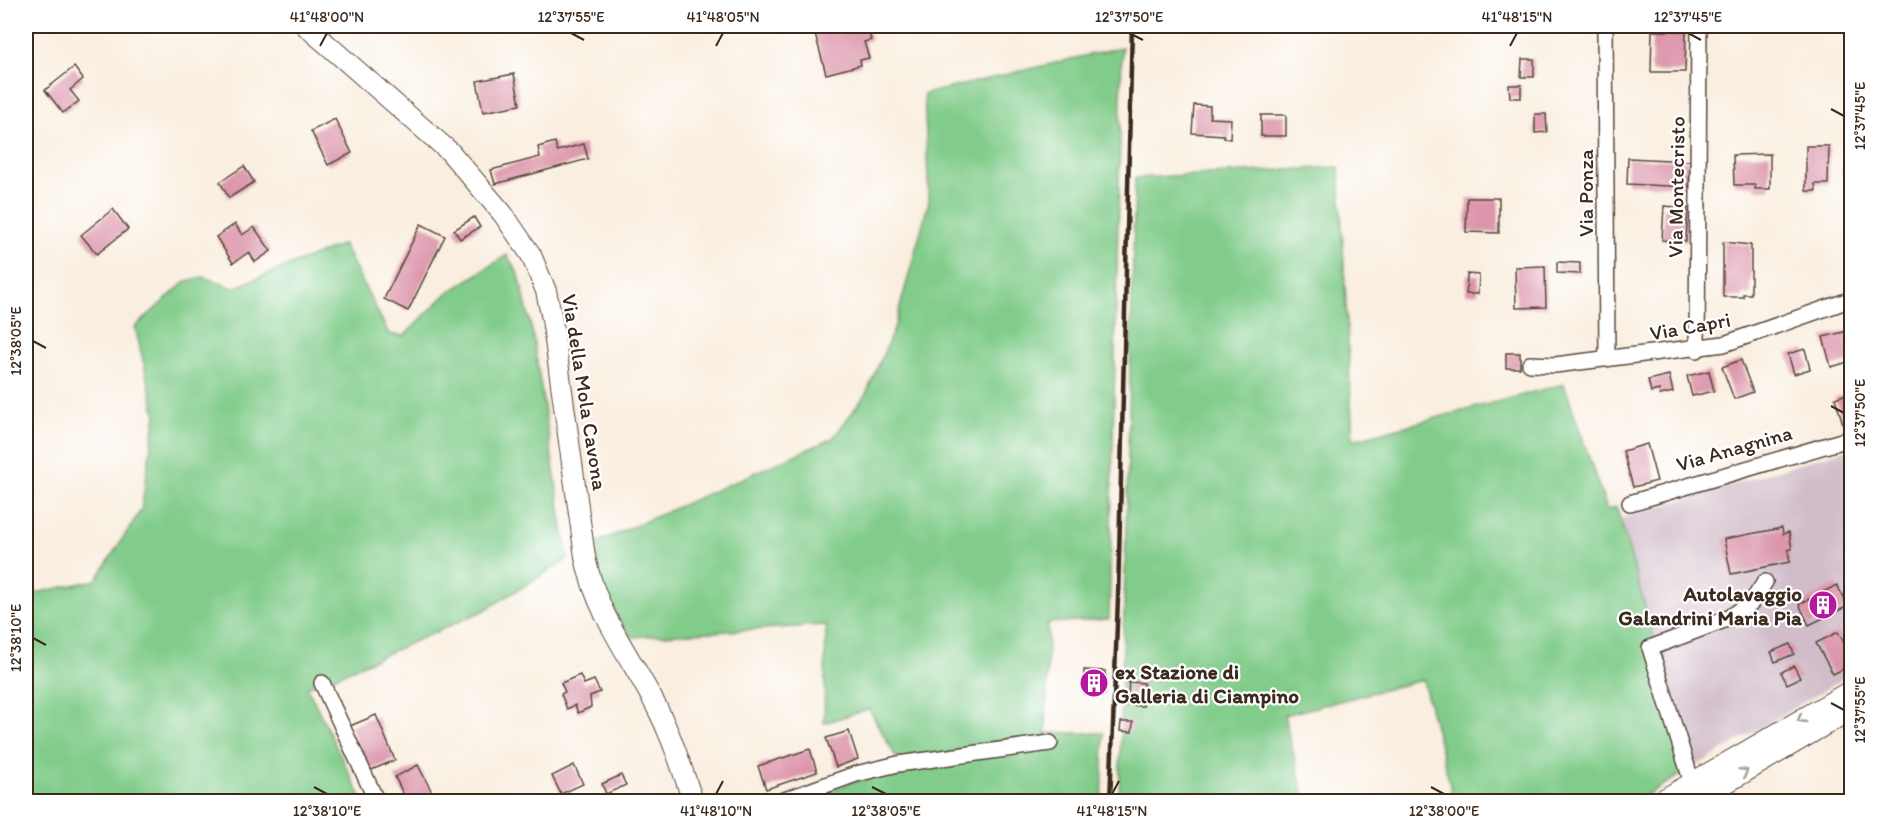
<svg xmlns="http://www.w3.org/2000/svg" width="1877" height="827" viewBox="0 0 1877 827" font-family="Itim,sans-serif">
<style>
.industrial{fill:#d1bdc9}
.green{fill:#81cc8a;stroke:#5e7b54;stroke-width:1.5}
.building{fill:#dc95ab}
.lines{fill:none;stroke-linecap:round;stroke-linejoin:round}
.minor-casing{stroke:#58473b;stroke-width:18}
.major-casing{stroke:#58473b;stroke-width:22}
.minor{stroke:#fff;stroke-width:15}
.major{stroke:#fff;stroke-width:20}
.rail{stroke:#3b2a1e;stroke-width:4.5}
.oneway{stroke:#a79f9a}
.ticks{fill:none;stroke:#3b2a1e;stroke-width:2}
.labels{text-anchor:middle;dominant-baseline:central;stroke-width:4.5;stroke-linejoin:round;paint-order:stroke}
.street-label{font-size:21px;fill:#3b2a1e;stroke:#fff}
.poi-label{font-size:21px;font-weight:bold;fill:#3b2a1e;stroke:#fff;text-anchor:end}
.neatline{fill:none;stroke:#3b2a1e;stroke-width:2}
.ticks-label{font-size:15px;text-anchor:middle;fill:#3b2a1e}
</style>
<rect width="100%" height="100%" fill="#fff"/>
<filter id="ink" filterUnits="userSpaceOnUse"><feTurbulence type="fractalNoise" baseFrequency=".0167" numOctaves="2"/><feDisplacementMap in="SourceGraphic" scale="12" xChannelSelector="R" yChannelSelector="G"/><feConvolveMatrix kernelMatrix="1 2 1 2 8 2 1 2 1" color-interpolation-filters="sRGB"/></filter>
<filter id="wash" filterUnits="userSpaceOnUse"><feTurbulence type="fractalNoise" baseFrequency=".008" numOctaves="4" result="noise"/><feDisplacementMap in="SourceGraphic" scale="24" xChannelSelector="R" yChannelSelector="G"/><feGaussianBlur stdDeviation="1.35" result="paint"/><feColorMatrix in="noise" values="0 0 0 0 0 0 0 0 0 0 0 0 0 0 0 0 0 1.4 0 .05"/><feComposite in="paint" operator="in"/></filter>
<g filter="url(#wash)">
<rect width="100%" height="100%" fill="#f9eedf"/>
<!-- industrial -->
<path class="industrial" d="M1851,448V674L1691,769L1620,519Z"/>
<!-- green -->
<g class="green">
<path d="M1122,47L1109,619L1048,623L1046,733H1104L1102,801H800L850,783L903,770L869,709L824,723L826,625L631,637C605,602 601,587 594,544L833,438L866,394L894,329L929,201L924,94Z"/>
<path d="M1339,167L1353,440L1564,384L1607,510L1616,507L1620,519L1691,769L1636,801H1454L1423,680L1284,715L1305,801L1119,802L1135,178Z"/>
<path d="M343,244L389,334L404,336L446,294L507,255L519,275L532,331L568,559L485,610L339,675L307,687L363,801H26V595L96,580L141,510L156,414L135,327L186,281L204,277L233,288Z"/>
</g>
<g id="blocks">
<!-- building -->
<g class="building">
<path d="M813,26H867L871,40L864,42L869,58L860,60L861,65L826,74Z"/>
<path d="M1652,31H1686L1685,72H1651Z"/>
<path d="M1522,59H1534V77H1521Z"/>
<path d="M74,67L83,79L70,90L79,101L63,113L45,90Z"/>
<path d="M514,74L520,105L483,112L477,81Z"/>
<path d="M1509,85H1521V98H1510Z"/>
<path d="M1194,105L1210,106V118L1231,119L1230,139L1224,138V135L1192,133Z"/>
<path d="M1535,114H1546L1547,132L1535,133Z"/>
<rect x="1261" y="115" width="25" height="21"/>
<path d="M335,119L352,153L328,165L311,131Z"/>
<path d="M555,142L557,151L584,144L588,159L495,184L491,170L540,157L538,147Z"/>
<path d="M1806,146H1829L1828,184H1815L1816,191H1806Z"/>
<path d="M1770,154V189H1755V185H1734L1733,155Z"/>
<path d="M1628,158L1690,161L1689,187L1627,184Z"/>
<path d="M244,166L254,182L229,198L220,182Z"/>
<path d="M1852,173V191H1847L1845,174Z"/>
<path d="M1467,198H1499V233L1466,232Z"/>
<path d="M1664,206L1688,208L1686,241L1662,240Z"/>
<path d="M113,209L128,229L97,254L81,235Z"/>
<path d="M474,217L480,227L460,239L454,230Z"/>
<path d="M235,224L242,235L254,227L271,251L255,262L249,252L233,263L216,237Z"/>
<path d="M421,224L445,236L408,311L384,299Z"/>
<path d="M1723,242L1751,245V294H1743V297H1723Z"/>
<path d="M1557,262L1580,263V274L1557,273Z"/>
<path d="M1545,266L1546,307L1516,308L1515,267Z"/>
<path d="M1467,274L1479,275L1478,294H1466Z"/>
<path d="M1852,330V361L1831,367L1823,337Z"/>
<path d="M1805,349L1810,369L1794,374L1788,354Z"/>
<rect x="1506" y="353" width="14" height="15"/>
<path d="M1741,360L1753,392L1734,399L1722,367Z"/>
<path d="M1709,371L1714,391L1692,396L1687,376Z"/>
<path d="M1669,375L1673,392L1660,395L1659,390L1651,392L1648,380Z"/>
<path d="M1852,392V421L1843,424L1835,398Z"/>
<path d="M1647,444L1657,481L1633,487L1623,451Z"/>
<path d="M1782,528L1783,534L1789,532L1792,549L1788,550L1790,562L1731,574L1724,539Z"/>
<path d="M1837,585L1848,606L1809,625L1799,604Z"/>
<path d="M1838,632L1852,657V665L1833,674L1816,643Z"/>
<path d="M1790,644L1794,654L1775,662L1771,652Z"/>
<path d="M1794,666L1800,678L1787,684L1781,672Z"/>
<path d="M1084,670L1105,671L1104,695L1084,694Z"/>
<path d="M580,675L584,684L594,680L600,692L590,696L591,707L578,713L575,705L567,709L561,694L565,692L561,683Z"/>
<path d="M1129,682L1144,683L1143,706L1127,705Z"/>
<path d="M376,715L395,760L369,771L350,726Z"/>
<path d="M1121,722H1133L1132,732L1120,731Z"/>
<path d="M849,731L858,759L836,767L826,738Z"/>
<path d="M810,749L817,772L766,789L758,766Z"/>
<path d="M418,765L437,802H407L395,777Z"/>
<path d="M574,765L583,784L561,794L552,776Z"/>
<path d="M621,775L626,785L606,794L602,784Z"/>
</g>
</g>
</g>
<g filter="url(#ink)">
<use href="#blocks" fill-opacity="0" stroke="#58473b" stroke-width="1.5"/>
<g class="lines">
<!-- minor casing -->
<g class="minor-casing">
<g id="minor">
<path d="M1605,26L1607,359"/>
<path d="M1697,350L1699,26"/>
<path d="M1530,364L1555,365L1724,344L1852,299"/>
<path d="M1630,503L1852,438"/>
<path d="M322,683L377,802"/>
<path d="M1692,783L1650,648L1727,619L1751,603L1765,582"/>
<path d="M779,802L856,774L898,764L1050,743"/>
</g>
</g>
<!-- major casing -->
<g class="major-casing">
<g id="major">
<path d="M306,26L450,152L503,214L531,255L546,291L552,319L585,557C596,612 628,653 654,702C671,734 682,768 693,802"/>
<path d="M1659,802L1852,690"/>
<path d="M1694,802L1852,709"/>
</g>
</g>
<!-- minor -->
<use href="#minor" class="minor"/>
<!-- major -->
<use href="#major" class="major"/>
<!-- rail -->
<path class="rail" d="M1110,802L1118,598L1132,26"/>
</g>
<!-- one-way arrows -->
<defs><path id="oneway-chevron" d="M-2-3.5L2.5 0L-2 3.5" fill="none" stroke-width="1.6" stroke-linecap="round" stroke-linejoin="round" transform="scale(1.5)"/></defs>
<g class="oneway">
<use href="#oneway-chevron" transform="translate(1801 719) rotate(150)"/>
<use href="#oneway-chevron" transform="translate(1744 772) rotate(-31)"/>
</g>
</g>
<!-- ticks -->
<path class="ticks" d="M571,33L584,40M1129,33L1143,40M1688,33L1701,40M320,46L327,33M716,46L723,33M1510,46L1517,33M1831,109L1844,116M33,341L46,348M1831,406L1844,413M33,638L46,645M1831,703L1844,710M314,787L327,794M872,787L886,794M1431,787L1444,794M716,794L723,781M1112,794L1119,781"/>
<!-- icons -->
<defs>
<g id="building-disc" transform="scale(1.5)"><circle r="9.5" fill="#b5179e" stroke="#fff"/><path d="M-4-6H4V6H1V3H-1V6H-4ZM-2.5-4.3h1.7v1.8h-1.7ZM.8-4.3h1.7v1.8H.8ZM-2.5-1h1.7V.8h-1.7ZM.8-1h1.7V.8H.8Z" fill="#fff"/></g>
</defs>
<g fill-rule="evenodd">
<use href="#building-disc" x="1823" y="605"/>
<use href="#building-disc" x="1094" y="683"/>
</g>
<g class="labels">
<!-- street labels -->
<g class="street-label">
<text transform="translate(1676 187) rotate(-89)">Via Montecristo</text>
<text transform="translate(1585 193) rotate(-90)">Via Ponza</text>
<text transform="translate(1690 326) rotate(-10)">Via Capri</text>
<text transform="translate(585 392) rotate(81)">Via della Mola Cavona</text>
<text transform="translate(1734 448) rotate(-16)">Via Anagnina</text>
</g>
<!-- poi labels -->
<g class="poi-label">
<text x="1802" y="593">Autolavaggio<tspan x="1802" dy="24">Galandrini Maria Pia</tspan></text>
<text x="1115" y="671" text-anchor="start">ex Stazione di<tspan x="1115" dy="24">Galleria di Ciampino</tspan></text>
</g>
</g>
<!-- margin -->
<rect width="1877" height="827" fill="none" stroke="#fff" stroke-width="66"/>
<rect x="33" y="33" width="1811" height="761" class="neatline"/>
<g class="ticks-label">
<text x="327" y="22">41°48'00"N</text>
<text x="571" y="22">12°37'55"E</text>
<text x="723" y="22">41°48'05"N</text>
<text x="1129" y="22">12°37'50"E</text>
<text x="1517" y="22">41°48'15"N</text>
<text x="1688" y="22">12°37'45"E</text>
<text transform="translate(1860 116) rotate(-90)" y="5">12°37'45"E</text>
<text transform="translate(16 341) rotate(-90)" y="5">12°38'05"E</text>
<text transform="translate(1860 413) rotate(-90)" y="5">12°37'50"E</text>
<text transform="translate(16 638) rotate(-90)" y="5">12°38'10"E</text>
<text transform="translate(1860 710) rotate(-90)" y="5">12°37'55"E</text>
<text x="327" y="816">12°38'10"E</text>
<text x="716" y="816">41°48'10"N</text>
<text x="886" y="816">12°38'05"E</text>
<text x="1112" y="816">41°48'15"N</text>
<text x="1444" y="816">12°38'00"E</text>
</g>
</svg>
